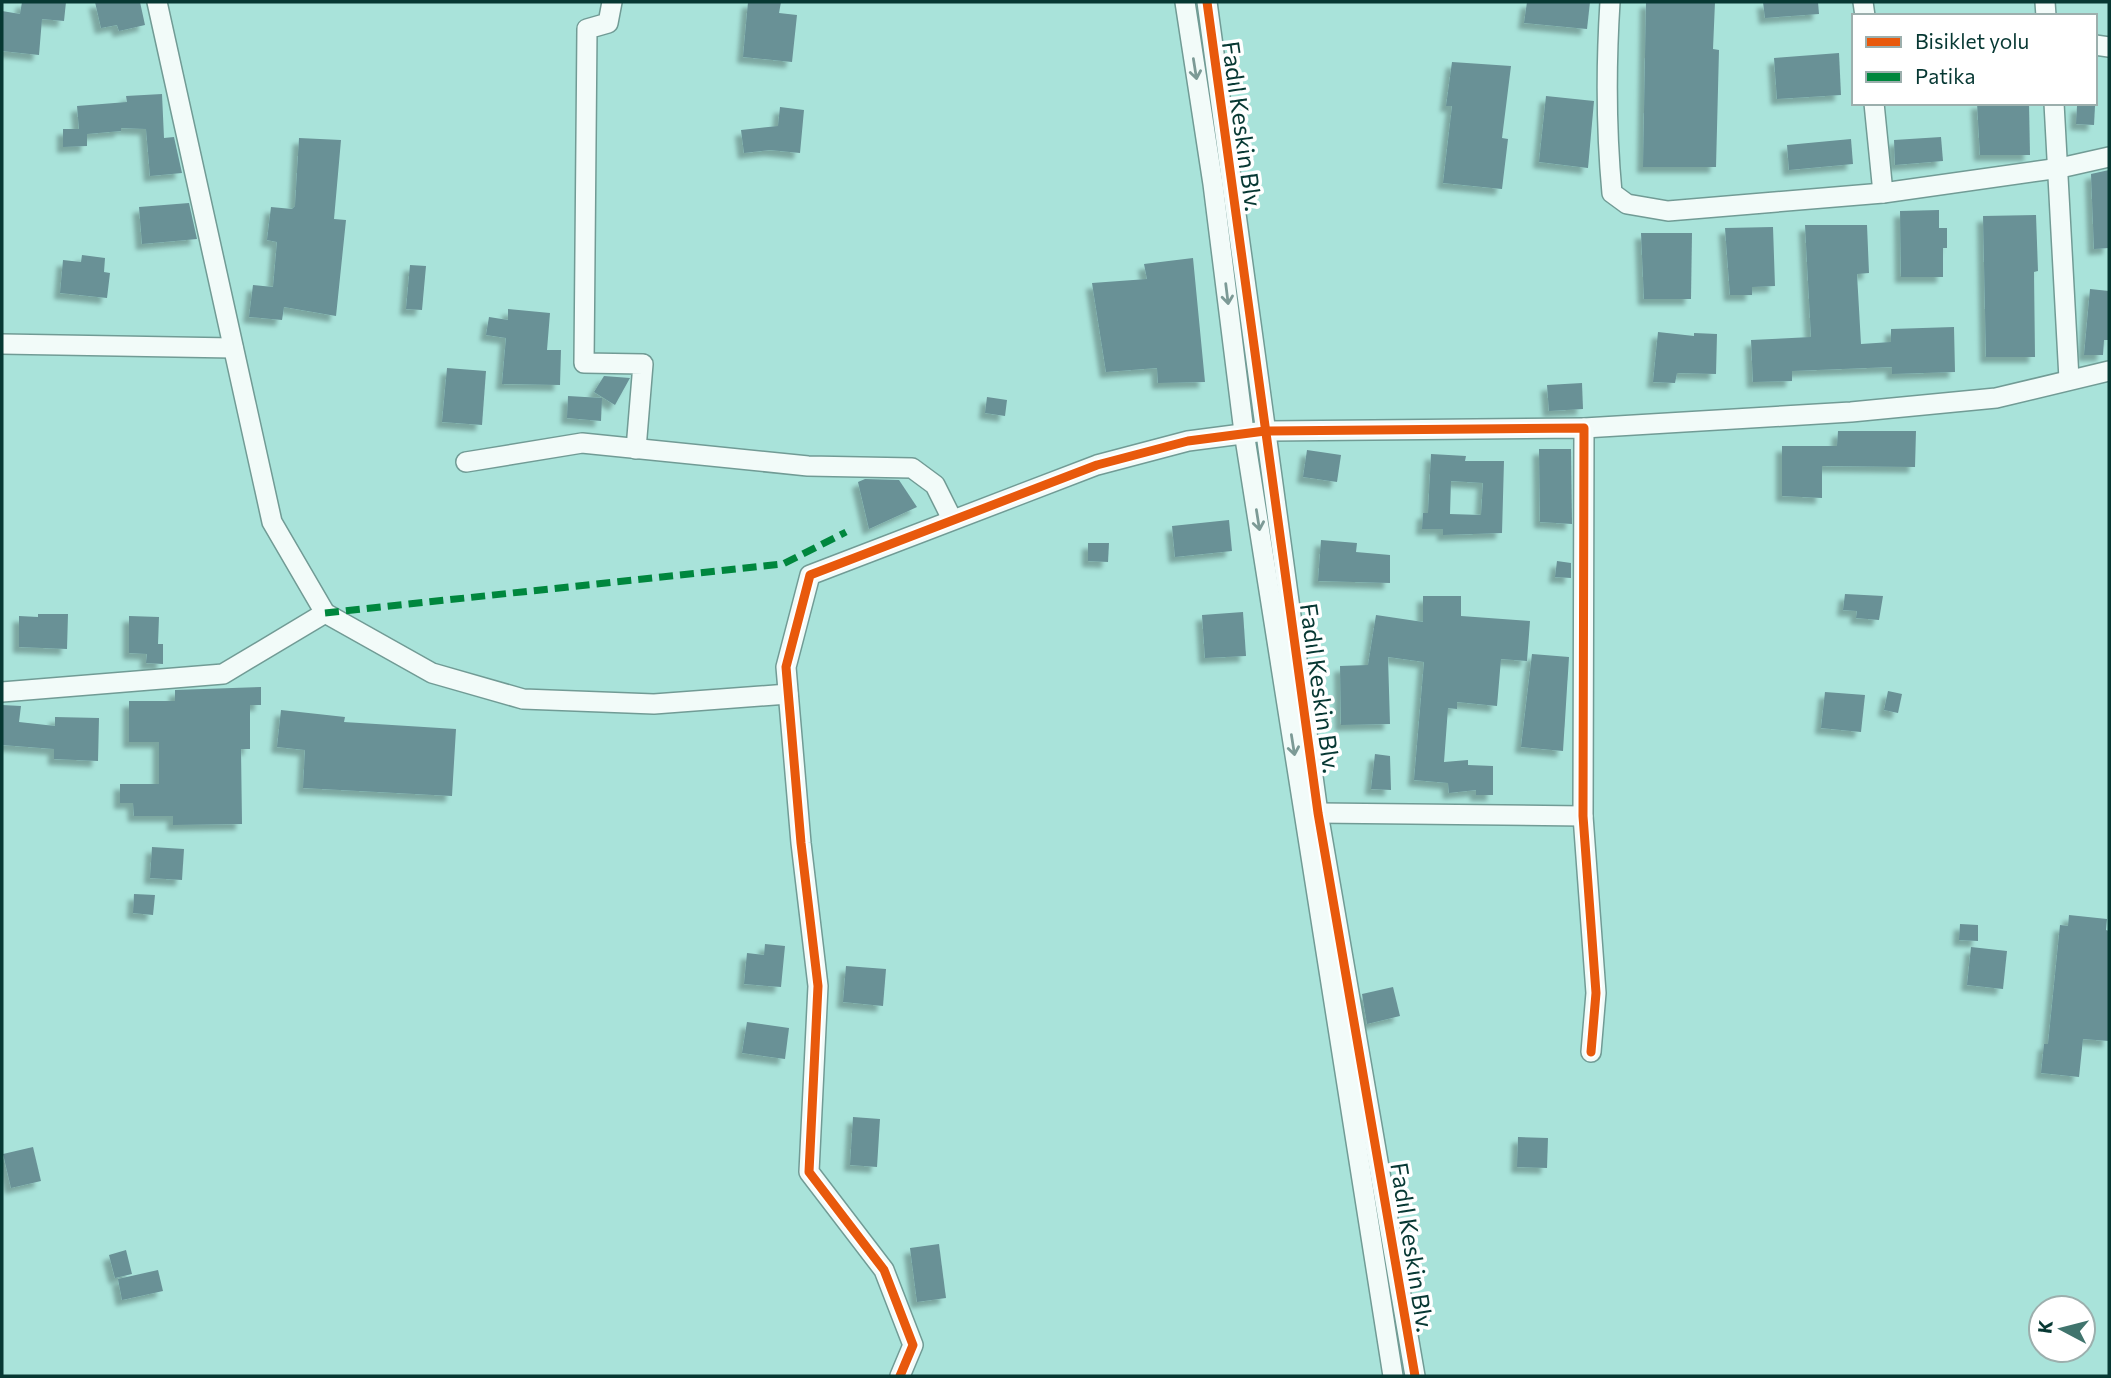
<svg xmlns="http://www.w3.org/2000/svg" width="2111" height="1378" viewBox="0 0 2111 1378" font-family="Commissioner,sans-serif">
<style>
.building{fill:#699196;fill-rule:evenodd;filter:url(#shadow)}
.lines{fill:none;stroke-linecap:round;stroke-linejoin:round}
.minor-casing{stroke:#719b95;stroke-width:22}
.minor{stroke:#f2fbf9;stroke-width:19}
.quiet{stroke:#00873e;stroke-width:7;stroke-dasharray:14 7;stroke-linecap:butt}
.cycleway-casing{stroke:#fff;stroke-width:13}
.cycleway{stroke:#e8590c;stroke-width:9}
.oneway{stroke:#7c9a96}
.labels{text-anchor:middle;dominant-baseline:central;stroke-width:7;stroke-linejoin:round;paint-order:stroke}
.street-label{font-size:24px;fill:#073833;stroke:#fff}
</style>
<defs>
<filter id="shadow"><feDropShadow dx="-6" dy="6" stdDeviation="2" flood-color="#0004"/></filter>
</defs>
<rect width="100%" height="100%" fill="#a9e3da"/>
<!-- building -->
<g class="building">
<path d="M22,2H66L64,21L42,19L39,55L2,51V11L20,14Z"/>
<path d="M95,2H140L145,25L119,31L117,25L101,28Z"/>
<path d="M748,2H781L779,13L797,15L792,62L743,57Z"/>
<path d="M1527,2H1590L1587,29L1524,23Z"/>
<path d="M1646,2H1715L1713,49L1719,50L1716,167H1643Z"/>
<path d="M1763,2H1818L1819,14L1765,18Z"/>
<path d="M1839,53L1841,95L1777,99L1774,58Z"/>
<path d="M1452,62L1511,66L1502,138L1508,139L1502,189L1443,183L1452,106H1446Z"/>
<path d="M162,94L164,138L174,137L182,173L150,176L146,129L121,128V131L87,134V146L63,147V129H79L77,106L127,102L126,96Z"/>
<path d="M1546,96L1594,101L1588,168L1539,162Z"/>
<path d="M1977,103H2029L2030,155H1980Z"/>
<path d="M2077,106H2095L2094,125L2076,124Z"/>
<path d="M780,107L804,110L800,153L770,150L744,153L741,130L778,126Z"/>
<path d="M1941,137L1943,161L1895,165L1894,140Z"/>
<path d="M299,138L341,140L334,219L346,220L336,316L284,307L282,320L249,317L253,285L273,287L277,242L267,240L271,207L292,209L295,206Z"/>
<path d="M1851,139L1853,164L1789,170L1787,145Z"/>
<path d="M2109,170V248L2094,249L2091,174Z"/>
<path d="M189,203L197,239L142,244L139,207Z"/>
<path d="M1939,210V228H1947V248H1943V277H1901L1900,211Z"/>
<path d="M2036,215L2038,271L2034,272L2035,357H1986L1983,216Z"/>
<path d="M1805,225H1867L1869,273L1857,274L1861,344L1891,342V329L1954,327L1955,372L1892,374V367L1792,371V381L1753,382L1751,340L1811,337Z"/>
<path d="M1773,227L1775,286L1752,287V295H1730L1725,228Z"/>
<path d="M1641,233H1692L1691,299H1644Z"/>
<path d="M82,255L105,258L104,272L110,273L107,298L60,293L63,260L81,262Z"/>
<path d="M1193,258L1205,382L1158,383L1157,368L1106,372L1092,283L1147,279L1144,264Z"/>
<path d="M410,265L426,266L422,310L406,309Z"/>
<path d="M2090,289L2109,291V340H2104L2103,355H2084Z"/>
<path d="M508,309L550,313L547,350H561L560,385L502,384L506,338L486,335L489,317L508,320Z"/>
<path d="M1658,332L1694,336V333L1717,334L1716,374L1677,373L1675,383L1653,382Z"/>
<path d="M447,368L486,371L482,425L442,422Z"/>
<path d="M604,376L630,378L615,405L594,392Z"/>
<path d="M1582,383L1583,409L1549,411L1547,385Z"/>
<path d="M568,396L602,398L601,421L567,418Z"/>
<path d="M987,397L1007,400L1005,416L985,413Z"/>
<path d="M1838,431H1916L1915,467L1822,466V498L1782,496V446H1837Z"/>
<path d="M1539,449H1571L1572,524L1540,522Z"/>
<path d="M1307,450L1341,455L1337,482L1303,477Z"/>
<path d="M1431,454L1466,456L1465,461H1504L1502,533L1443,535V529H1422L1423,513H1428ZM1451,481L1483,483L1481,515L1450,514Z"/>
<path d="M865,479L899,480L917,507L869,529L858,482Z"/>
<path d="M1229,520L1232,551L1175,557L1172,526Z"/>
<path d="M1321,540L1357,543L1356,552L1390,555V583L1318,581Z"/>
<path d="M1088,543H1109L1108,562L1088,561Z"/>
<path d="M1557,561L1571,563V578L1555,577Z"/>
<path d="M1845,594L1883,596L1879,620L1856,618L1857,611L1843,610Z"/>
<path d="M1423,596H1461V616L1530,621L1527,661L1501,659L1497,706L1457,702V709L1448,708L1444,762L1468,760V765L1493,766V795H1476V790L1449,793L1448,783L1414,780L1424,662L1388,657L1390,724L1341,725L1340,666L1368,665L1376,615L1423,622Z"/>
<path d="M1243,612L1246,656L1205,658L1202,615Z"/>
<path d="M38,614H68L67,649L19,647V616L38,617Z"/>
<path d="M129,616L159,617L158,644H163V664L146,663L147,654L129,653Z"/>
<path d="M1532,654L1569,657L1563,751L1521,747Z"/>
<path d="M261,687V705H250V749H241L242,824L173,825V816H134L133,803H120V784H159V742H129V701H175V690Z"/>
<path d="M1888,691L1902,694L1898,713L1884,710Z"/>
<path d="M1825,692L1865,695L1861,732L1821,728Z"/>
<path d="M2,705L21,706L19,722L55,726V717L99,718L98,761L54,759V749L2,745Z"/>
<path d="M281,710L345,717L344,722L456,729L452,796L303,788L305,750L277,747Z"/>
<path d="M1375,754L1390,756L1391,790L1371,789Z"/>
<path d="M152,847L184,849L182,880L150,878Z"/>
<path d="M134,894L155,895L153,915L133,913Z"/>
<path d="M2069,915L2107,919L2106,930L2109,931V1041L2083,1039L2079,1077L2041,1073L2044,1044H2048L2060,925L2068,926Z"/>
<path d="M1960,924L1978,925V941L1959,940Z"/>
<path d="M765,944L785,946L781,987L744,984L747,953L764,955Z"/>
<path d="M1971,947L2007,951L2003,989L1967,985Z"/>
<path d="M846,966L886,969L883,1006L843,1002Z"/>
<path d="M1393,987L1400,1016L1367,1024L1362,994Z"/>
<path d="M747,1022L789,1028L785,1059L742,1053Z"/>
<path d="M853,1117L880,1119L877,1167L850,1165Z"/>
<path d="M1518,1137L1548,1138L1547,1168L1517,1167Z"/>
<path d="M33,1147L41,1181L11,1188L3,1154Z"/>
<path d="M939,1244L946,1298L917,1302L910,1248Z"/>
<path d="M126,1250L132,1274L115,1278L109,1255Z"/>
<path d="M158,1270L163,1291L122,1300L118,1279Z"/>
</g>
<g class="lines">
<!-- minor casing -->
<g class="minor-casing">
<g id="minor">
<path d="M157,2L272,522L325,613L432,673L523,699L654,704L788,694"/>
<path d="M612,2L608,23L587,29L584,363L643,364L636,449"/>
<path d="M1185,2L1213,184L1244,432L1393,1376"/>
<path d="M1207,2L1318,813L1415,1376"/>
<path d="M1610,2C1606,65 1606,129 1612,193L1627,204L1668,211L1883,193L2060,168L2109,157"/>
<path d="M1863,2L1865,16"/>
<path d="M2045,2L2046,16"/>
<path d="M2095,45L2109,47"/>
<path d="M1874,103L1883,193"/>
<path d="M2054,103L2069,379"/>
<path d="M2,344L233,348"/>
<path d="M1584,428L1851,412L1996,398L2109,371"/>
<path d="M466,462L582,443L808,466L912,468L935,485L952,519"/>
<path d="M2,692L223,674L325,613"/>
<path d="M1318,813L1583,816"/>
<path d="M900,1376L913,1345L884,1270L809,1172L818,986L801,843L786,667L810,575L1097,465L1188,441L1265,431L1584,428L1583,816L1596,993L1591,1052"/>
</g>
</g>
<!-- minor -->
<use href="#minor" class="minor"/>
<!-- quiet -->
<path class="quiet" d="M325,613L783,564L846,532"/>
<!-- cycleway casing -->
<g class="cycleway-casing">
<g id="cycleway">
<path d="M1207,2L1318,813L1415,1376"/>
<path d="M900,1376L913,1345L884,1270L809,1172L818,986L801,843L786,667L810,575L1097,465L1188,441L1265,431L1584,428L1583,816L1596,993L1591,1052"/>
</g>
</g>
<!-- cycleway -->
<use href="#cycleway" class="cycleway"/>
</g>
<!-- one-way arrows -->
<defs><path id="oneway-shaft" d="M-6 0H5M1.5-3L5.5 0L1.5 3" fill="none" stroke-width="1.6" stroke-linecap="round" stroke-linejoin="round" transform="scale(1.75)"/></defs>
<g class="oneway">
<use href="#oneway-shaft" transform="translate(1195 69) rotate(81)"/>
<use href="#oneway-shaft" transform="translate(1227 294) rotate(83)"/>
<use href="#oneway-shaft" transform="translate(1258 520) rotate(81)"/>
<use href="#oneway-shaft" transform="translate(1293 745) rotate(81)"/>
</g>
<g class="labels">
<!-- street labels -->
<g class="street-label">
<text transform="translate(1243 126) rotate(82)">Fadıl Keskin Blv.</text>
<text transform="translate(1321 688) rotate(82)">Fadıl Keskin Blv.</text>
<text transform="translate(1413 1247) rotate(81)">Fadıl Keskin Blv.</text>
</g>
</g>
<!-- border -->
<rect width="2111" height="1378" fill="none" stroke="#073833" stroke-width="7"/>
<!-- legend -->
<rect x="1852" y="14" width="245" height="91" fill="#ffffff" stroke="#9cafad" stroke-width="2"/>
<rect x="1866" y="37" width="35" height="10" fill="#e8590c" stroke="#9cafad" stroke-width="2"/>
<text x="1915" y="49" font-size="21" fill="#073833">Bisiklet yolu</text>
<rect x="1866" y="72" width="35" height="10" fill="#00873e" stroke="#9cafad" stroke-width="2"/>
<text x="1915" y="84" font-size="21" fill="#073833">Patika</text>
<!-- north arrow -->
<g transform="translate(2062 1329) rotate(277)"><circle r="33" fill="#ffffff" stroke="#9cafad" stroke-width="2"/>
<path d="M0-5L12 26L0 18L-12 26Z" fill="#40746d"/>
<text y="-10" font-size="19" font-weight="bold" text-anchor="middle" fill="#073833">K</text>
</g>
</svg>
